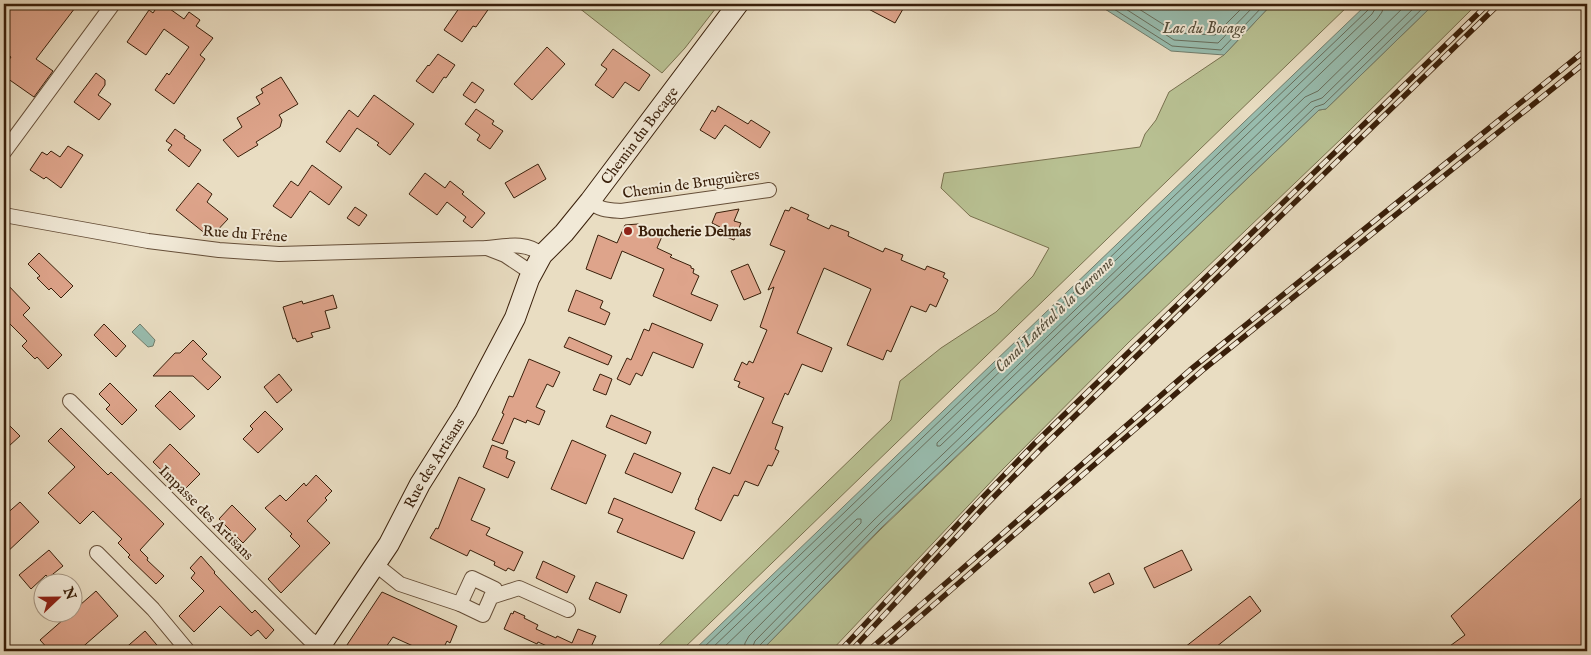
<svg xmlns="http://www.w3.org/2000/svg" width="1591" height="655" viewBox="0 0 1591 655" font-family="'IM FELL English',serif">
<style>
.green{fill:#b8c092;stroke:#78704e}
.water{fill:#98bcae;stroke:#727d6c}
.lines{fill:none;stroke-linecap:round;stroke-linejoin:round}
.shore{stroke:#686e5c;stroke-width:1}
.building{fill:#dea48b;stroke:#391f0a}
.street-casing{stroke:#654e38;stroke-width:16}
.secondary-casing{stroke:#391f0a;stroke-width:22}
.street{stroke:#f1e9d7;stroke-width:14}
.secondary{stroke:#f1e9d7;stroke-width:20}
.rail-casing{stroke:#391f0a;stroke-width:5.5}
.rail{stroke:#f1e9d7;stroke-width:4;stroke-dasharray:11;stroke-linecap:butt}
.poi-dot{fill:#8f2418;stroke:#f1e9d7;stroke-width:2}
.labels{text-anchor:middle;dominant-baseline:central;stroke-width:4;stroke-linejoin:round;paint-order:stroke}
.street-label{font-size:15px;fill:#391f0a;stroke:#f1e9d7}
.poi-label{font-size:15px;font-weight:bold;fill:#391f0a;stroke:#f1e9d7;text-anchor:start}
.water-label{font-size:16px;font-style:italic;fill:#564e3b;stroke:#f1e9d7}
</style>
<rect width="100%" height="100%" fill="#e9ddc2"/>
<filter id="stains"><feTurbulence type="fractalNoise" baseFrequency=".004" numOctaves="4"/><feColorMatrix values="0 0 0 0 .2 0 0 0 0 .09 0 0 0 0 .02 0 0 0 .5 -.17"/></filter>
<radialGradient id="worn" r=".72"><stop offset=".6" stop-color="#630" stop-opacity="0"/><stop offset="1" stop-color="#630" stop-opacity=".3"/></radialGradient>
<!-- green -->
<g class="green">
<path d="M574,4H719L685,48L662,73Z"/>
<path d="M1272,4H1350L681,651H653L891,420L900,381L941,348L996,312L1033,276L1049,248L970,216L941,188L944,173L1140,147L1145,134L1156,120L1169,92L1224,55Z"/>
<path d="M1434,4H1477L1342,138L1129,342L1003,469L831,651H761L881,529L1319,110L1326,109Z"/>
</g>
<!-- water -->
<g class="water">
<path d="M1097,4H1272L1224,55L1171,51Z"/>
<path d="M1367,4H1434L1326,109L1319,110L881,528L761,651H693Z"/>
<path d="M140,324L155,340L153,346L148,347L132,332Z"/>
</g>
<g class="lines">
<!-- shore -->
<g class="shore">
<path d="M1106,4L1172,46L1221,50L1265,4"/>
<path d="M1118,4L1174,40L1218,43L1256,4"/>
<path d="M1131,4L1177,33L1215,35L1246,4"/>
<path d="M1384,4L1382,12L1377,19L937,443V446H940L1305,97L1318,91L1407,4"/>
<path d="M700,651L1368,10L1370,4"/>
<path d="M709,651L1372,14L1375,9L1376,4"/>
<path d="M720,651L857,519H861V523L749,636L745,643L744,651"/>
<path d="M751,651L755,641L874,520L1311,102L1322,98L1418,4"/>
<path d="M758,651L759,646L878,525L1315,107L1324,104L1427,4"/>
</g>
</g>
<!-- building -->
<g class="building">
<path d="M8,4H78L36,59L53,71L34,97L4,76V67L11,57L4,52V10Z"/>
<path d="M159,4H163L184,19L189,12L200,20L196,26L213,38L200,55L205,59L174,104L155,90L167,73L169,75L189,47L164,29L146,55L127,42L149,10L153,13Z"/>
<path d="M462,4H492L476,27L473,26L462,42L444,30Z"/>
<path d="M859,4H894L903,9L895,23Z"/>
<path d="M547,47L565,64L532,100L514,84Z"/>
<path d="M613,49L650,75L639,91L625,82L613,98L595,85L607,69L601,65Z"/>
<path d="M438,54L455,65L446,78L444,77L433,93L416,81L428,65L429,66Z"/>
<path d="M96,73L105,80V85L98,95L111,104L99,120L74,102Z"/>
<path d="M281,77L298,104L279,115L282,120L280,127L256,142L258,145L238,157L223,140L242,127L237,118L260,104L256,97L263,93L261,89Z"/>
<path d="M472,82L484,90L475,103L463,95Z"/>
<path d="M374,95L414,124L390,155L377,145L379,143L357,128L340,152L326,142L349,110L358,117Z"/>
<path d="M718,106L748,124L751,120L770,132L760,148L725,125L715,139L700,130L712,110L715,112Z"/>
<path d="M476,109L494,121L492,124L503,131L490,149L477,140L480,135L465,124Z"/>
<path d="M175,129L185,136L184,138L201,150L189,167L168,150L172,145L166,141Z"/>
<path d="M68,146L83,155L61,188L46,177L44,179L30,170L42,152L47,155L51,151L60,157Z"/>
<path d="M538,164L546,179L514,198L505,183Z"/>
<path d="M312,165L342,187L329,205L310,191L291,218L273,206L291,181L298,186Z"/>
<path d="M425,173L445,188L450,181L464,192L462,194L485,213L472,228L463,221L466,217L447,202L437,215L409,194Z"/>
<path d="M198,183L212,194L207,202L228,219L212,236L209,233L207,235L176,210Z"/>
<path d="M355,207L367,215L359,226L347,218Z"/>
<path d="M791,207L809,215L807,219L829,229L831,225L849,232L848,236L883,252L885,248L903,255L901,260L925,270L927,266L945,273L943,277L948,280L936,307L930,304L926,312L911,306L891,352L887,350L883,360L847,345L871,289L824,268L797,333L832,348L822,372L802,364L788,395L785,393L772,423L783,427L775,449L779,451L772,466L768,465L758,486L745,481L738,496L734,495L721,521L695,509L699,500H698L713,467L730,474L764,398L738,387L740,382L734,380L742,362L747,365L749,361L753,363L767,330L760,327L774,287L768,290L785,251L770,245L785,210L789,211Z"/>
<path d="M739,209L734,221L741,223L734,240L717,233L720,227L712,223L716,213Z"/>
<path d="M638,224L663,234L657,248L672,255L670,257L691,266V268L694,269L693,273L699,276L691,294L718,305L711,321L653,296L664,269L622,251L611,279L586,269L598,235L617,243L625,225Z"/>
<path d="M39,253L73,286L61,298L51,288L49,290L37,278L40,276L28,264Z"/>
<path d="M748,264L761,293L744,300L731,271Z"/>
<path d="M4,281L30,308L23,315L62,355L48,369L37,357L35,359L22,346L27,341L4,318Z"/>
<path d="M576,290L603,301L600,308L610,313L605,325L568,311Z"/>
<path d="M333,295L337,308L325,311L330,328L311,333L313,337L297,342L295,338L293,339L283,307L302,301L303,304Z"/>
<path d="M652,323L703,344L693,368L653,352L642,376L636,373L630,385L617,379L627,358L631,360L644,329L649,331Z"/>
<path d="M104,324L126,346L116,357L94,335Z"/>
<path d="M569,337L612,356L608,365L564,347Z"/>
<path d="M193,340L207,354L202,359L221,377L208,390L193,376H153L175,353H180Z"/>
<path d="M529,359L560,372L553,387L547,384L536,407L545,411L539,425L527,420L526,423L514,418L503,444L492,440L504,414L502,413L509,396L513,397Z"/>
<path d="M279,374L292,390L277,403L264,387Z"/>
<path d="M600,374L612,379L606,395L593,390Z"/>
<path d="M110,383L137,410L122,425L106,409L110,405L99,394Z"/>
<path d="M170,391L195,416L180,430L155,406Z"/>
<path d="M265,411L283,429L258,453L243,439L253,429L250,426Z"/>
<path d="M611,415L651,432L646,444L606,427Z"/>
<path d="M4,420L20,436L9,446L4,440Z"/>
<path d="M61,428L108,475L111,472L164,524L140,550L148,558L147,560L164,576L156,584L128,557L130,555L118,543L122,539L93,511L80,524L48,493L75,467L48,441Z"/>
<path d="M572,440L606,455L586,504L551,489Z"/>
<path d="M170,444L200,474L183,491L153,462Z"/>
<path d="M492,445L508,451L506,458L515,462L508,478L483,467Z"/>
<path d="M634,453L681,473L672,493L625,473Z"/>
<path d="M316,475L332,491L325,498L327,500L307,521L330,543L281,593L268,579L300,546L290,536L292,534L265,508L280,495L286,501L304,483L306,486Z"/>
<path d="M459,477L485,489L471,520L490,528L486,535L523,552L514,571L508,568L506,571L494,565L495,562L470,550L467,556L430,538L436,528L438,529Z"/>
<path d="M1587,493V651H1443L1465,635L1451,616Z"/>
<path d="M614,498L695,532L683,559L617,532L623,519L608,513Z"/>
<path d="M20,502L39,522L4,555V516Z"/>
<path d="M232,505L256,529L243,543L219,519Z"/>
<path d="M49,550L63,566L48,578L46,575L31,589L19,575Z"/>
<path d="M1182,550L1192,570L1154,588L1144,568Z"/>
<path d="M201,556L215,572L214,573L232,592L252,613L255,610L274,630L266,639L258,630L251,636L220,606L194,632L179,616L204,591L191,578L195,573L190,568Z"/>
<path d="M543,561L575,576L567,593L536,578Z"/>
<path d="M1109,573L1114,584L1094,593L1089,583Z"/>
<path d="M596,582L627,595L620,613L589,599Z"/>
<path d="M96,591L118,616L78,651H50L40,640Z"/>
<path d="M382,592L457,626L450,643L447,641L442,651H420L412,648L413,646L393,637L383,651H343Z"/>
<path d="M1250,596L1261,611L1211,651H1180Z"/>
<path d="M514,611L525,616L524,618L538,625L536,629L556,638L557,636L572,643L578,629L596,636L590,649L585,646V648L592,651H558L538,642L537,644L504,629L511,613L513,614Z"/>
<path d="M145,631L162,651H122Z"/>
</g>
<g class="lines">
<!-- street casing -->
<g class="street-casing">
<g id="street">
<path d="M4,152L113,4"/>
<path d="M590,201C599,210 608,210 621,211L769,190"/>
<path d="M4,215L148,241L219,250L279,254L487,248C506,246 527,241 542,255"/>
<path d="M487,248L505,255L532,273"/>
<path d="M70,401L309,639L320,646"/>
<path d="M97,553L153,609L188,651"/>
<path d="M375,564L400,584L460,604L483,615L491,597L519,588L568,610"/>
<path d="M460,604L472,578L495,589L491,597"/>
</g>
</g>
<!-- secondary casing -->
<g class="secondary-casing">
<g id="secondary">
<path id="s1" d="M317,651L389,544L420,484L466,411L515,318L529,279L542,255L564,233L590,201L738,4"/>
</g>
</g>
<!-- street -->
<use href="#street" class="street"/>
<!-- secondary -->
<use href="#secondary" class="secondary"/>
<!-- rail casing -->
<g class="rail-casing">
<g id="rail">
<path d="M840,651L983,497L1035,443L1488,4"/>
<path d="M851,651L988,503L1040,450L1499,4"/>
<path d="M868,651L1190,370L1587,49"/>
<path d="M881,651L1204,369L1587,61"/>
</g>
</g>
<!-- rail -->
<use href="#rail" class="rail"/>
</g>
<!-- markers -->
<circle class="poi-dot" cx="628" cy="231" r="5"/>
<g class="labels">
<!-- street labels -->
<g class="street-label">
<text stroke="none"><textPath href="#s1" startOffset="611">Chemin du Bocage</textPath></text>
<text transform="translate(691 184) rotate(-8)">Chemin de Bruguières</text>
<text transform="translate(245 234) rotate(4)">Rue du Frêne</text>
<text stroke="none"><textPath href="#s1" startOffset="222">Rue des Artisans</textPath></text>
<text transform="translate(206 513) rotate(45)">Impasse des Artisans</text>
</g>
<!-- poi labels -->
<g class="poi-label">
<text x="638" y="231">Boucherie Delmas</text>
</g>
<!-- water labels -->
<g class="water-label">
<text x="1204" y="29">Lac du Bocage</text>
<text transform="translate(1055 315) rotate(-44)">Canal Latéral à la Garonne</text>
</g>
</g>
<!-- margin -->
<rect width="1591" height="655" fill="none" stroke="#e9ddc2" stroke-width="20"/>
<rect x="5" y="5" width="1581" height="645" fill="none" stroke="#391f0a" stroke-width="2.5"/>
<rect x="10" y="10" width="1571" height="635" fill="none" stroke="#391f0a"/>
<!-- north arrow -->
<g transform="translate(58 598) rotate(68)"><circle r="24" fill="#f1e9d7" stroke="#a79885"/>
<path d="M0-4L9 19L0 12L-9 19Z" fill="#8f2418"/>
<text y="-8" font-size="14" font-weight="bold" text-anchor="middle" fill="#391f0a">N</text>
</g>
<rect width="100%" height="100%" filter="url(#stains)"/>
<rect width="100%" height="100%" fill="url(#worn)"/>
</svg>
